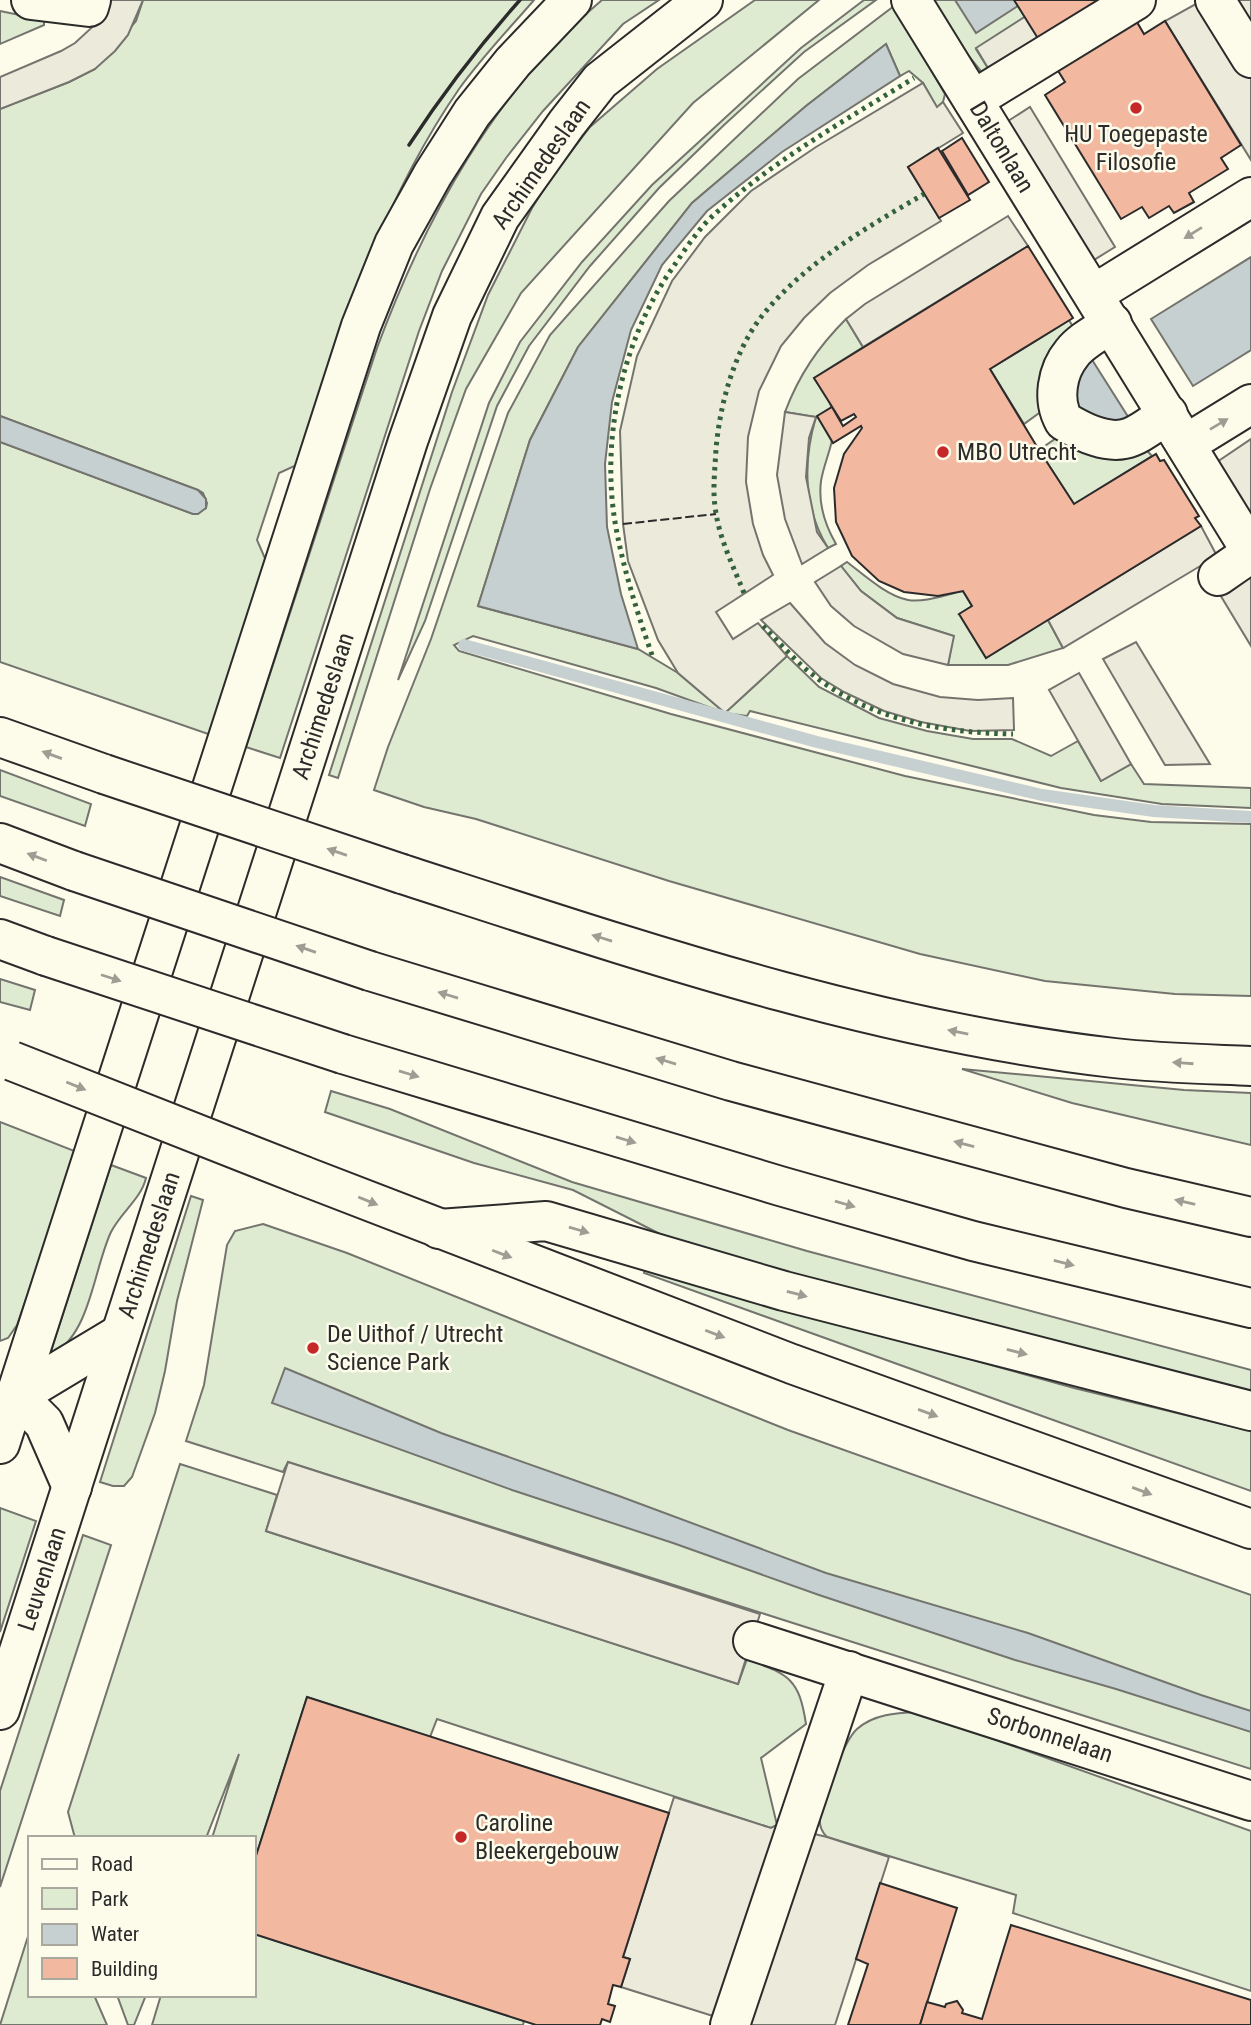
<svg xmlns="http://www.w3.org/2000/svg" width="1251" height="2025" viewBox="0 0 1251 2025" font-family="'Roboto Condensed',sans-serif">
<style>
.green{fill:#deebd1;stroke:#74746e;stroke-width:2}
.parking{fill:#eceadb;stroke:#74746e;stroke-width:2}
.water{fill:#c7d0d0;stroke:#74746e;stroke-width:2}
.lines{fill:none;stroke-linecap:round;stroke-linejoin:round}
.stream{stroke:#c7d0d0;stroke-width:12}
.building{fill:#f2b8a0;stroke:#2b2b2b;stroke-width:2}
.minor-casing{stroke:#2b2b2b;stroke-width:42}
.major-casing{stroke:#2b2b2b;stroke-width:42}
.highway-casing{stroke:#2b2b2b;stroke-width:42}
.minor{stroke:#fdfbea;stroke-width:38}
.major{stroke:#fdfbea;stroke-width:38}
.highway{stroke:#fdfbea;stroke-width:38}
.highway-bridge-casing{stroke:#2b2b2b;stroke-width:42;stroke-linecap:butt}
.highway-bridge{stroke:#fdfbea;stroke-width:38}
.hedge{stroke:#34623c;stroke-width:5;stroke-dasharray:3.5 5;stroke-linecap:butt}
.fence{stroke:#2b2b2b;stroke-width:2;stroke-dasharray:9 3.5;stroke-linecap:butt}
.wall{stroke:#2b2b2b;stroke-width:3.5}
.oneway{fill:#9e9d94}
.poi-dot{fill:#c62828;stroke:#fdfbea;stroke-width:2.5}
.labels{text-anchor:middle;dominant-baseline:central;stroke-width:5;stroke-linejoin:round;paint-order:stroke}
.poi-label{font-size:24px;fill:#2b2b2b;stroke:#fdfbea;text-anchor:start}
.street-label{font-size:24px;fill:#2b2b2b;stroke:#fdfbea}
</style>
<rect width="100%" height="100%" fill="#fdfbea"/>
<!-- green -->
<g class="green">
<path d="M143,0H534C509,29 481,58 459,89C381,202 339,334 299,464L279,473L257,540L267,563L211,735L0,662V442L193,514L206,508L207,503L203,493L198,490L0,416V109L69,82L95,69L136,21Z"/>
<path d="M602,0H659L623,24L543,111L506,158L481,194L442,271L419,331L280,758L246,747L377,348C426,216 494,92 602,0Z"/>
<path d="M755,0H819L693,103L521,293L466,389L430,489L338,778L329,775L452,392L488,295L532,208L551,178L590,127L657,69Z"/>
<path d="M864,0H876L804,52L724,125L659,188L590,266L529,346L497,406L425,621L398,680L489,403L520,342L582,262L652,185L801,48Z"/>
<path d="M933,0H1051L976,49L991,73L984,75L967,54Z"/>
<path d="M894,6L945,94L943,102L937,108L923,83L909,71L900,76L886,44L806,106L692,203L578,347L530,440L478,606L638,649L678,673L725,713L787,656L819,687L879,718L927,731L973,739H1012L1051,756L1078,741L1101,781L1131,764L1144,784L1251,788V808L1162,804L1061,788L750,711L747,716L725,713L656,688L473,636L454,645L459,651L671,714L905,776L1094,815L1151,822L1251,824V996L1175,994L1045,981L920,954L669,881L476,819L424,807L374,790L388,747L431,639L508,413L550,335L669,201L798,79Z"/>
<path d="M0,11L44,20V25L0,44Z"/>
<path d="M846,319L863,347L814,378C820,387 828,396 831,406C841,432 825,456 821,481C818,504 825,525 836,544L828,548C803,508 803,461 816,417L785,412C799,375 818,347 846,319Z"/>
<path d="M1069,320L1076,332L1050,405L1024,424L990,369Z"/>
<path d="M1065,432L1141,444L1152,456L1074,504L1039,450Z"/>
<path d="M847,562C864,575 887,596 908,600C925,603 947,594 963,591L972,606L960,614L1048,620L1063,648L1008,665H948L953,636L897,618L861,591L841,566Z"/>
<path d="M0,770L91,804L85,826L0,796Z"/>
<path d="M0,877L64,900L60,916L0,896Z"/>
<path d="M0,979L35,990L30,1010L0,1002Z"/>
<path d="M962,1069L1184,1090L1251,1093V1145L1072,1103Z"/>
<path d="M331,1091L390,1109L572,1182L807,1251L1251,1370V1393L752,1267L666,1237L573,1190L474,1163L325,1112Z"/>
<path d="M0,1122L77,1152L17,1325L8,1338L0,1341Z"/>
<path d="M111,1165L146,1178C141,1199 121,1212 111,1232C94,1268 91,1330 55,1353L51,1351Z"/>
<path d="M191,1196L203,1200L177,1301L165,1371L155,1413L132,1477L124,1486H113L100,1482Z"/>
<path d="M263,1224L347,1253L788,1430L1251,1595V1769L288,1462L283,1472L186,1441L204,1385L227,1245L235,1231Z"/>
<path d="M647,1264L723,1291L1074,1388L1251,1431V1491L644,1273Z"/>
<path d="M180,1464L277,1495L266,1531L738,1684L747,1659C789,1675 799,1678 806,1724L761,1758L777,1825L771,1828L437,1719L430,1737L307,1697L254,1862V1838H212L239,1754L206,1838H75L68,1812Z"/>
<path d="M0,1508L36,1521L0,1632Z"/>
<path d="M83,1535L111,1545L0,1887V1791Z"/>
<path d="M918,1712L1251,1831V1991L1013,1913L1016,1895L827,1837C822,1832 819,1826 820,1818C821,1800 844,1741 857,1729C874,1714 896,1713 918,1712Z"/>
<path d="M30,1930V1995H94L107,2025H0Z"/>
<path d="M254,1934L524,2021L523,2025H152L161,1995H254Z"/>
<path d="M117,1995H146L134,2025H128Z"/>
</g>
<!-- parking -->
<g class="parking">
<path d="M110,0H143L128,35L115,51L95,69L69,82L0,109V77L61,51L75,43L100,20Z"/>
<path d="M1051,0H1109L991,73L976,48Z"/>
<path d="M1195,0H1251V160L1165,21L1196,4Z"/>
<path d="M923,83L937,107L943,102L963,133L908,167L941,221L868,265L830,293L804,318L781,346L759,391L748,437L746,482L753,524L763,555L773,575L716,612L733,639L758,623L787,656L725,713L678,673L658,640L628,561L623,524L620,431L637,356L672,281L705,237L751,191L816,147Z"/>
<path d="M1030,107L1115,247L1089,263L1005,123Z"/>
<path d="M1008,216L1028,246L863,347L846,319L865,304Z"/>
<path d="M785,412L816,417L809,438L806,477L817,532L828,548L802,564L785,519L777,475Z"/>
<path d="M1251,439V523L1214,464Z"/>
<path d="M1201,526L1217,556L1063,648L1048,620Z"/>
<path d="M841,566L861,591L897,618L954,636L948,665L903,654L854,626L831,606L815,582Z"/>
<path d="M1247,573L1251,580V646L1219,593Z"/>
<path d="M790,603L825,643L855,665L893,684L940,697L978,700L1013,698L1014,730L970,731L921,722L884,711L844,692L821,678L761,620Z"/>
<path d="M1136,642L1210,764L1165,765L1103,659Z"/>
<path d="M1079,673L1131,764L1101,781L1049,690Z"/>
<path d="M288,1462L760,1614L738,1684L266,1531Z"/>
<path d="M674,1797L771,1828L777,1825L827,1837L889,1857L835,2025H713V2016L621,1987L630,1959L623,1957Z"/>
</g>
<!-- water -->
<g class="water">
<path d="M955,0H1027L976,33Z"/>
<path d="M886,44L900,76L782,152L707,211L662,265L631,330L612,402L605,464L607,527L621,594L638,649L478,606L530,440L578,347L692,203L806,106Z"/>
<path d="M1251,257V350L1193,386L1151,319Z"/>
<path d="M1089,355L1132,423L1123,428L1078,408L1072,382Z"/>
<path d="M0,416L198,490L206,499V508L198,514H193L0,442Z"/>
<path d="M285,1368L441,1433L619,1496L826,1573L1028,1633L1201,1695L1251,1711V1732L1116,1689L1015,1660L819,1595L673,1543L512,1490L272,1403Z"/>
</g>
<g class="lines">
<!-- stream -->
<path class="stream" d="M464,645L817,742L1042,795L1154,811L1251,817"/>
</g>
<!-- building -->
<g class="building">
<path d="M1014,0H1124L1144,34L1165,21L1241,145L1221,158L1228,169L1189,193L1194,202L1174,213L1169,206L1149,218L1142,207L1121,219L1045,95L1065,82Z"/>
<path d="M962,138L989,182L968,195L942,151Z"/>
<path d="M938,148L970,200L939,218L908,167Z"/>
<path d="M1028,246L1073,318L990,369L1039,450L1074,504L1156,454L1160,461L1164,460L1199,516L1195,518L1201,526L986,658L959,614L972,606L963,591L938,596L904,592L879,581L852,556L836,522L834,488L844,454L862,428L861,426L833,443L817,416L832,407L843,426L856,417L854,414L841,421L814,378Z"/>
<path d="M307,1697L669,1813L623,1957L630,1959L621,1987L613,1985L608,2004L615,2006L610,2022L602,2019L600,2025H536L254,1934V1862Z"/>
<path d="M880,1883L957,1908L920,2025H848L868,1964L856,1959Z"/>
<path d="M1011,1925L1251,2000V2025H920L927,2002L945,2007L946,2004L957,2001L963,2010L962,2013L982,2019Z"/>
</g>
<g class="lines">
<!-- minor casing -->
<g class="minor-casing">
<g id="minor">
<path d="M31,0L89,7L91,0"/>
<path d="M911,0L1251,551"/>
<path d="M1215,0L1251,58"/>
<path d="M973,100L1136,0"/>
<path d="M1094,294L1251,197"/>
<path d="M1112,323C1099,332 1081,341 1072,353C1057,371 1052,400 1064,421C1082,432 1109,446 1131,437C1144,432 1156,421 1168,414"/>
<path d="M1186,444L1251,404"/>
<path d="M1218,576L1251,553"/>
<path d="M439,1229L546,1221L784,1291L1251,1411"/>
<path d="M72,1487L44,1423L17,1396L120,1334"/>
<path d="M753,1641L1251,1801"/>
<path d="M0,1710L408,441L452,316L500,217L567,123L600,81L703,0"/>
<path d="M730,2025L849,1671"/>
</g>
</g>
<!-- major casing -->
<g class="major-casing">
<path id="major" d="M0,1444L361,326L394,244L433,174L472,113L513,62L572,0"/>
</g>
<!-- highway casing -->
<g class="highway-casing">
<g id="highway">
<path d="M0,737L104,774"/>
<path d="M0,843L74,871"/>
<path d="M402,874C634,949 870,1030 1114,1058C1159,1063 1205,1064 1251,1066"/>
<path d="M0,939L46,956"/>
<path d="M370,971L731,1081L1126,1188L1251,1217"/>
<path d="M343,1054L780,1186L973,1241L1251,1308"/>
<path d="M304,1176L792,1364L1251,1529"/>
</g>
</g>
<!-- minor -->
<use href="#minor" class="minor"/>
<!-- major -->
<use href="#major" class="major"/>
<!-- highway -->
<use href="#highway" class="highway"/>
<!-- highway-bridge casing -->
<g class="highway-bridge-casing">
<g id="highway-bridge">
<path d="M104,774L402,874"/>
<path d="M74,871L370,971"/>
<path d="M46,956L343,1054"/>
<path d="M12,1061L304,1176"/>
</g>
</g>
<!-- highway-bridge -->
<use href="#highway-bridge" class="highway-bridge"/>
<!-- hedge -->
<g class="hedge">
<path d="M744,593C734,568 720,540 716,513C712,492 715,470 716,449C720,403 735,347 766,311C808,261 869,226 924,194"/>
<path d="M763,626C779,642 795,661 813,675C870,720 944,733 1013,734"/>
<path d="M652,655C638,615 625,574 617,533C599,444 621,343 671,270C685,250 699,227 717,212C776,159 847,119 914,78"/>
</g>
<!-- fence -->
<path class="fence" d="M623,524L716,514"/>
<!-- wall -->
<path class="wall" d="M409,145C443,93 479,46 520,0"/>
</g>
<!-- one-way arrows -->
<defs><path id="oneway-solid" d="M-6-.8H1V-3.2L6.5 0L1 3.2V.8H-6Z" transform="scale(1.75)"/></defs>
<g class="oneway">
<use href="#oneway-solid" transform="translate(1193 233) rotate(148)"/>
<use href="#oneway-solid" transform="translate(1219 424) rotate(-31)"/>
<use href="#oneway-solid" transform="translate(52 755) rotate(-160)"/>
<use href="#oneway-solid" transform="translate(337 852) rotate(-161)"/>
<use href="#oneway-solid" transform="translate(37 857) rotate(-159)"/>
<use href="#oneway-solid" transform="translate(602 938) rotate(-163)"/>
<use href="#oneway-solid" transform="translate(306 949) rotate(-161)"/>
<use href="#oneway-solid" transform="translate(111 978) rotate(18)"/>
<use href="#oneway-solid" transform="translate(448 995) rotate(-163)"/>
<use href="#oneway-solid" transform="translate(958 1032) rotate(-168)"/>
<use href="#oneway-solid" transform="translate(666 1061) rotate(-163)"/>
<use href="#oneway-solid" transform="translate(1183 1063) rotate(-176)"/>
<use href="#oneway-solid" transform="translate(409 1074) rotate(17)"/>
<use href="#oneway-solid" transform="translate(76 1086) rotate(22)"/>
<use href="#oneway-solid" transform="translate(626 1140) rotate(17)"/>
<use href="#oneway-solid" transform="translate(964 1144) rotate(-165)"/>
<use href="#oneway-solid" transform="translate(368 1201) rotate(22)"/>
<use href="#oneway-solid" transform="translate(1185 1202) rotate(-167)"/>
<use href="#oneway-solid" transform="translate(845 1204) rotate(16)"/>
<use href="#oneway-solid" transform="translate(579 1230) rotate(16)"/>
<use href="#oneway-solid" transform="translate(502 1254) rotate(21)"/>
<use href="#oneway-solid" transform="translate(1064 1263) rotate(14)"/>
<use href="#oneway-solid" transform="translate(797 1294) rotate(15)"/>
<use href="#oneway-solid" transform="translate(715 1334) rotate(21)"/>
<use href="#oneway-solid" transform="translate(1017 1352) rotate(14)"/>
<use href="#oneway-solid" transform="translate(928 1413) rotate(20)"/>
<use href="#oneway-solid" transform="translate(1142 1491) rotate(20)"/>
</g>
<!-- markers -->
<g class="poi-dot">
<circle cx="1136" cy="108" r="7"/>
<circle cx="943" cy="452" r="7"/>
<circle cx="313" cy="1348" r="7"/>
<circle cx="461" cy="1837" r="7"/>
</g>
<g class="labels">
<!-- poi labels -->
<g class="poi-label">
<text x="1136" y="134" text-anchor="middle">HU Toegepaste<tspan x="1136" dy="28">Filosofie</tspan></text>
<text x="957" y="452">MBO Utrecht</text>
<text x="327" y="1334">De Uithof / Utrecht<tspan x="327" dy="28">Science Park</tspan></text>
<text x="475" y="1823">Caroline<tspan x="475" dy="28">Bleekergebouw</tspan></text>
</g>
<!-- street labels -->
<g class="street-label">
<text transform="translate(1002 147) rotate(59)">Daltonlaan</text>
<text transform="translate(541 164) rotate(-55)">Archimedeslaan</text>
<text transform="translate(323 706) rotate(-72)">Archimedeslaan</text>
<text transform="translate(149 1245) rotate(-72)">Archimedeslaan</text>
<text transform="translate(42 1579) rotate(-72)">Leuvenlaan</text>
<text transform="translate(1050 1735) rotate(18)">Sorbonnelaan</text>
</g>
</g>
<!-- legend -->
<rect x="28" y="1836" width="228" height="161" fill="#fdfbea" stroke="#a9a89e" stroke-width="2"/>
<rect x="42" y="1859" width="35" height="10" fill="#fdfbea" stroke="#a9a89e" stroke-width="2"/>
<text x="91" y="1871" font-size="21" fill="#2b2b2b">Road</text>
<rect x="42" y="1888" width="35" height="21" fill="#deebd1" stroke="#a9a89e" stroke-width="2"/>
<text x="91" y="1906" font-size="21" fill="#2b2b2b">Park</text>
<rect x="42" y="1924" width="35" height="21" fill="#c7d0d0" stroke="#a9a89e" stroke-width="2"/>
<text x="91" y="1941" font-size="21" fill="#2b2b2b">Water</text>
<rect x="42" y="1958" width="35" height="21" fill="#f2b8a0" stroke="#a9a89e" stroke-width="2"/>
<text x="91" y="1976" font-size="21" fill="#2b2b2b">Building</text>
</svg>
